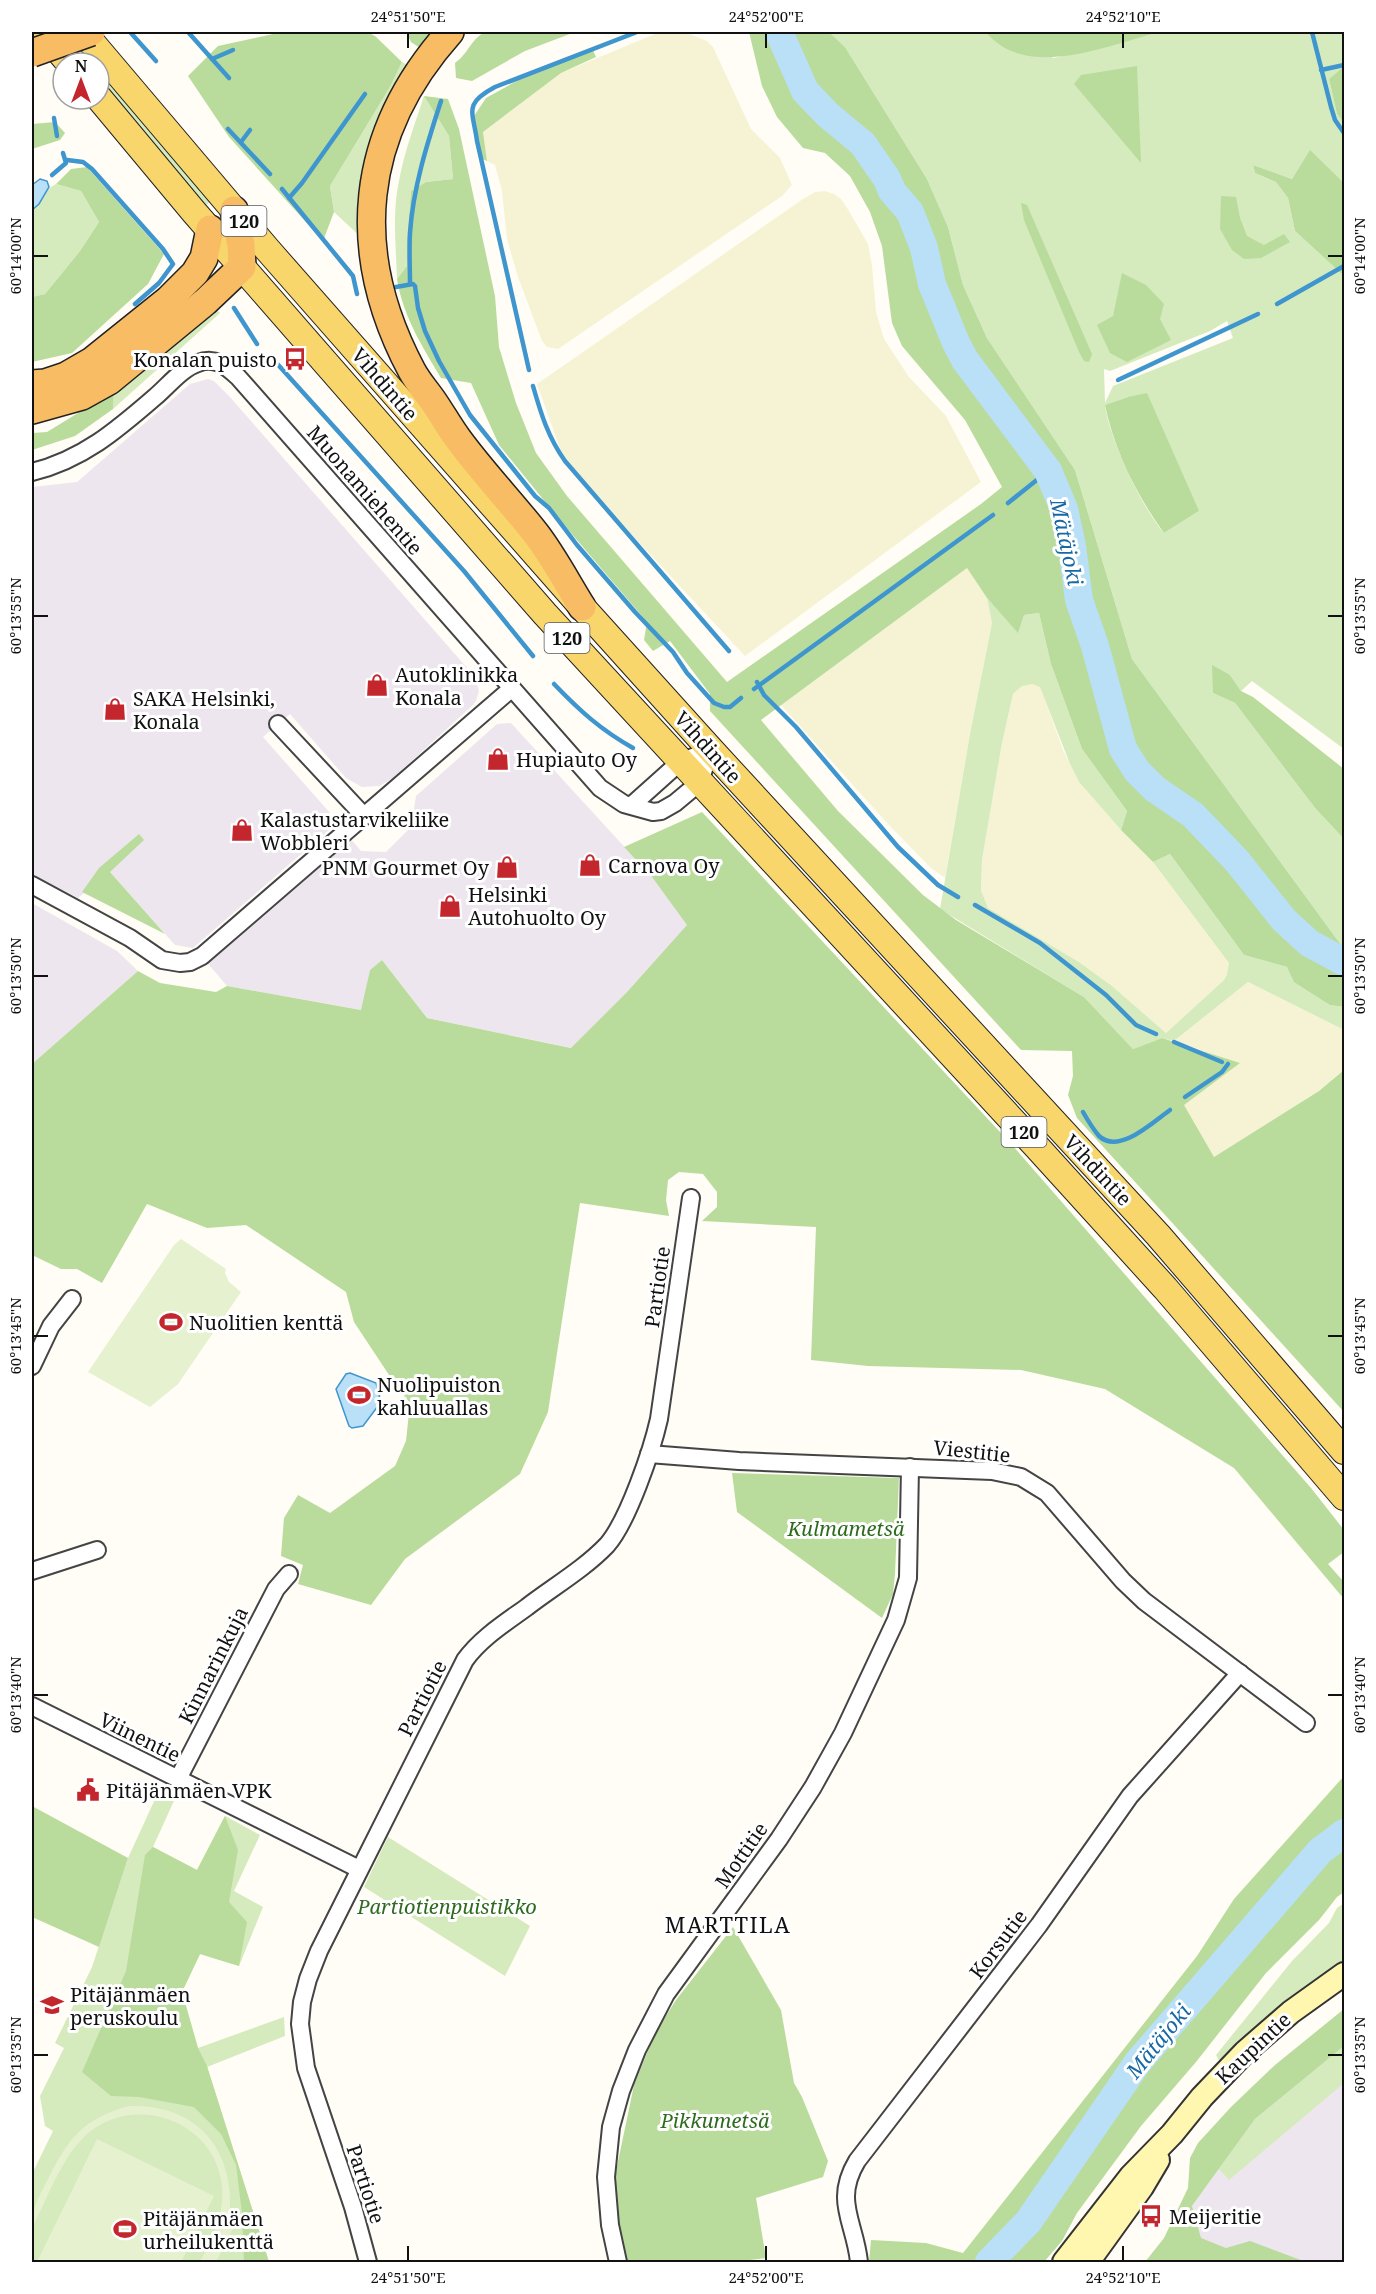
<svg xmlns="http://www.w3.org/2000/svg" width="1376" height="2294" viewBox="0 0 1376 2294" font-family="'Noto Serif',serif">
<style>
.industrial{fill:#eee6ef}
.farmland{fill:#f6f3d4}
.green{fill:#d5ebbd;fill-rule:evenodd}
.forest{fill:#b9dc9c}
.pitch{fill:#e6f2cf}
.water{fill:#b9e0f7;stroke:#3f96cf;stroke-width:1.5}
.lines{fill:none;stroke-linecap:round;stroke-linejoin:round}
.stream{stroke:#3f96cf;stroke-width:4.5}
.river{stroke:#b9e0f7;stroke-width:28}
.minor-casing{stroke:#444;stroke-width:20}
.secondary-casing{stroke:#333;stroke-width:26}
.primary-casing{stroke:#222;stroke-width:28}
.trunk-casing{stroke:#222;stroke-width:30}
.minor{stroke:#fff;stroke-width:16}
.secondary{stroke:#fff6b0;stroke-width:22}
.primary{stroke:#f9d66b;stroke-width:26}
.trunk{stroke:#f7bc64;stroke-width:27}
.trunk-bridge-casing{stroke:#222;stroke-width:30;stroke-linecap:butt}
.trunk-bridge{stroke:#f7bc64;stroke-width:27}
.ticks{fill:none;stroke:#111;stroke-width:2}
.labels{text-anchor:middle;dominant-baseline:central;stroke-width:6;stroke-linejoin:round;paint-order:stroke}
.shield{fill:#fff;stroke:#585858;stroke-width:1.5}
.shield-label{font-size:18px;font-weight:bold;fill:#111}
.poi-label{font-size:20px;fill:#111;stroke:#fff;text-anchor:start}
.street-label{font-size:20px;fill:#111;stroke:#fff}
.park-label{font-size:20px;font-style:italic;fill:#2f6b1f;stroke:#fff}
.water-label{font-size:21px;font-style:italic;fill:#1768a6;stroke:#fff}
.quarter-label{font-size:22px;letter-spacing:1.5px;fill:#111;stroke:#fff}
.neatline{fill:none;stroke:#111;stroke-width:2}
.ticks-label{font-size:15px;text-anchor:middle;fill:#111}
</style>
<rect width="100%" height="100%" fill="#fffdf5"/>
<!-- industrial -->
<g class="industrial">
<path d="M208,379L214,381L230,397L475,677L479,691L476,701L472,706L393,778L379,786L362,787L346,778L290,714L263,737L338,822L193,948L175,945L110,872L78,898L32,874V487L77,482L190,384Z"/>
<path d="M511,723L652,877L688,925L627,992L572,1048L427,1018L382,960L370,970L362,1010L227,986L204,959L349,837L361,851L386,852L411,827L416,796L497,724Z"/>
<path d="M32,903L117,951L138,971L32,1064Z"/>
<path d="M1344,2046V2262H1155L1192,2206L1255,2119Z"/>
</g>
<!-- farmland -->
<g class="farmland">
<path d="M655,34H689L707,41L713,47L751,129L780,158L792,185L782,196L558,349L547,347L542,341L518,277L507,239L502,191L495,165L487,161L483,132L561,73Z"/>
<path d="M825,191L834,194L841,199L849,211L868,244L872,265L876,312L884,339L909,377L946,416L981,482L745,656L608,509L562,454L537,384L803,199L815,192Z"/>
<path d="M967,568L987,598L992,623L970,734L945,878L931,868L888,824L781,705Z"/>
<path d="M1033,684L1040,686L1063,750L1079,782L1121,830L1153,862L1229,963L1227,974L1224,980L1166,1033L1112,986L1079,962L988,908L981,890L982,860L1002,743L1013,694L1022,685Z"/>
<path d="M1248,982L1344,1030V1070L1319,1091L1214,1157L1183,1105L1239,1063L1174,1041Z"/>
</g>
<!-- green -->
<g class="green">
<path d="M829,32H986L1054,58L1153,34L1154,32H1344V66L1329,79L1337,114L1344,123V183L1310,151L1292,179L1253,165L1255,173L1276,182L1288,198L1295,231L1344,276V749L1252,681L1241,691L1230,675L1213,693L1235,703L1315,808L1344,839V949L1132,659L1075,470L987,338L963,285L948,227L927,179L845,47ZM1227,321L1233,338L1113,386L1105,403L1104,369L1110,371L1210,331ZM1128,397L1199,511L1164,533C1142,508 1109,438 1105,405Z"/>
<path d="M402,62L409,66L364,240L334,212L330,186L390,87Z"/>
<path d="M99,68L212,200L204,207L99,84Z"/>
<path d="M424,96L449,136L453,179L426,182L411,191L407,240V266L397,279C396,247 392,213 399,181C404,152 415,124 424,96Z"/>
<path d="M56,184L81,191L99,222L80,251L45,294L32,297V210C40,202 45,189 56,184Z"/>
<path d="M215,308L220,313L113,409L114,391Z"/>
<path d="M987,598L1018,632L1024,615L1039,613L1051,664L1082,749L1127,811L1121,830L1079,782L1070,764L1040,687L1033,684L1022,686L1013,694L1002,743L982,860L981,890L988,908L1079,962L1112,986L1166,1033L1224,980L1227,974L1229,963L1153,862L1170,854L1244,955L1287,967L1330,1005L1344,1007V1030L1248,982L1174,1041L1162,1038L1133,1049L1084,997L940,909L970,734L992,623Z"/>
<path d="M162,1784L178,1792L153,1847L197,1870L225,1816L260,1835L234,1891L263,1907L239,1966L200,1954L182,1992L198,2048L284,2017L285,2036L207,2067L269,2262H32V2174L53,2131L45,2126L40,2096L64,2048L55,2043L92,1967L128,1858Z"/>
<path d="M388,1837L530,1926L505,1976L364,1887Z"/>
<path d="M1344,1903V1962L1313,1984L1220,2062L1216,2055L1292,1961L1329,1923L1337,1908Z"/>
<path d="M1344,2046V2083L1229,2180L1219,2169L1255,2119Z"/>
</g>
<!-- forest -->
<g class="forest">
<path d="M282,32H367L375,36L402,62L390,87L330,186L334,212L323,241L229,137L188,76L218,46Z"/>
<path d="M406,32H437L420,48L411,42Z"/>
<path d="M485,32H575L525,51L472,81L456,78L455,63C469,53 470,40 485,32Z"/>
<path d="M749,32H829L845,47L927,179L948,227L963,285L987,338L1075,470L1132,659L1344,949V1007L1330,1005L1294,982L1287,967L1244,955L1170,854L1153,862L1121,830L1127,811L1082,749L1051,664L1039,613L1024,615L1018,633L987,598L967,568L761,720L838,811L923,895L956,920L1084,997L1133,1049L1162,1038L1240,1063L1184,1105L1214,1157L1319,1091L1344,1070V1412L1077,1118L1068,1095L1073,1076L1072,1051L1021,1050L710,711V694L670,641L653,651L644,640L647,622L559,519L499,445L471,383L441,378C422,346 403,316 397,279L407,266V240L411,191L426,182L453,179L449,136L424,96L448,99L459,129L495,296L499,347L516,403L536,453L567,496L727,682L981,504L1002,487L965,420L902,346L892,323L882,246L870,212L850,176L825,153L803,148L777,117L762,86Z"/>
<path d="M986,32H1154L1153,34C1103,47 1025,80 986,32Z"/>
<path d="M592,48L596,57L561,73L483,132L487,161L480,158L474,116L486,98L522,78Z"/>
<path d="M1137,66L1141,163L1074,84L1081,75Z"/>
<path d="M1344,66V123L1337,114L1329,79Z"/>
<path d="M55,122L65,133L60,140L32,149V124Z"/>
<path d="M1310,150L1344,183V276L1295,231L1288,198L1276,182L1255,173L1253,165L1292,179Z"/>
<path d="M87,167L164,254L148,284L72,353L32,362V297L45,294L80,251L99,222L81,191L56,184L71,169Z"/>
<path d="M1221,196L1236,197L1240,218L1247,236L1264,245L1284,234L1290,242L1261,258L1244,259L1232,250L1220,229Z"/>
<path d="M1021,203L1027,205L1092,354L1089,362L1084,361L1079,352L1024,220Z"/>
<path d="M1122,273L1146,285L1164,304L1160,319L1171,340L1127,362L1110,353L1097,325L1113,316Z"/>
<path d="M114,391L113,409L75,436L32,450V433L47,432Z"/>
<path d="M1147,393L1199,511L1164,533C1137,496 1114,450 1105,405L1128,397Z"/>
<path d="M1212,665L1230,675L1241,691L1253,697L1344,769V839L1315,808L1235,703L1213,693Z"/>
<path d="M702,812L1013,1146L1311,1488L1344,1530V1552L1328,1564L1344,1582V1599L1234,1468L1105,1389L1021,1370L868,1366L811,1360L816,1227L702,1221L717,1207V1192L703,1174L679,1172L668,1180L666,1200L669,1216L580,1203L548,1412L520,1474L405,1559L371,1605L298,1584L303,1565L281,1556L284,1518L298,1495L330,1513L395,1466L406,1441L410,1403L395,1384L354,1322L346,1292L246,1225L207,1228L147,1204L102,1283L77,1269H61L32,1255V1064L138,971L160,983L216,992L227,986L361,1010L370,970L382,960L427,1018L571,1048L627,992L687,925L652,877L624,847Z"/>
<path d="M139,834L144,840L110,872L165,934L82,892L99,868Z"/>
<path d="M732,1473L899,1478L895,1574L893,1594L882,1618L737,1512Z"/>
<path d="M1344,1776V1892L1337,1897L1319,1920L1266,1973L1196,2062L1141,2126L1077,2213L1062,2241L1044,2262H869L871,2240L926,2243L963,2253L1197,1956L1234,1899Z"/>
<path d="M32,1806L128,1858L99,1947L32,1917Z"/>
<path d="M225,1816L238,1850L229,1902L247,1922L239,1966L200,1954L182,1992L198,2048L207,2066L269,2262H244L242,2214L236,2165L221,2134L194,2107L139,2097L111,2096L82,2072L126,1971L145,1855L153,1847L197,1870Z"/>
<path d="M733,1927L781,2010L794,2083L802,2097L828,2161L823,2177L756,2198L766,2258L734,2262H627L617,2225L615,2176L634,2085L655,2033L676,2000Z"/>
<path d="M1344,2009V2046L1255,2119L1192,2206L1201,2238L1226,2248L1250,2241L1306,2262H1145L1164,2238L1188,2188L1190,2158L1198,2143L1231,2107L1275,2065Z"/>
</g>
<!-- pitch -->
<g class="pitch">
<path d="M181,1239L226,1269L225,1273L229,1282L241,1292L178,1384L150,1407L88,1372L174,1245Z"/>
<path d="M129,2106C195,2104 233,2146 230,2211L239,2216L216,2262H200C213,2237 227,2209 221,2179C209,2117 129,2093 84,2137C60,2161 47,2199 32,2228C31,2210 39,2197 47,2181C68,2139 82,2119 129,2106Z"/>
<path d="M97,2139L214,2196L181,2262H37Z"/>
</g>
<!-- water -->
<g class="water">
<path d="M40,179L47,181L49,187L39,204L32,210V185Z"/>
<path d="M350,1373L376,1383L381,1402L363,1426L352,1428L349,1426L336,1389L346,1374Z"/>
</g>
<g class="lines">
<!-- stream -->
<g class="stream">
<path d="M130,32L156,61"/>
<path d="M188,32L229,78"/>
<path d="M1312,32L1331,107L1335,120L1344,133"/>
<path d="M212,59L233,50"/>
<path d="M1321,70L1344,65"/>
<path d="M54,118L57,136"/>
<path d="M228,129L270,174"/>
<path d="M241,142L250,130"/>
<path d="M67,160L83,162L92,169L163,249L173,264L159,283L135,304"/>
<path d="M52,175L66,163L63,153"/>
<path d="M282,189L353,276L357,294"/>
<path d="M289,198L302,183L365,94"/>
<path d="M410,284C410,267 409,250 410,233C413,188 427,144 441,101"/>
<path d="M396,287L413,284L415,286L418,308L425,331L439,361L470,415L535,496L549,508L577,545L635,612L673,652L687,673L714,703L724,707H730L741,698"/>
<path d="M1277,304L1344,266"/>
<path d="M234,308L257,344"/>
<path d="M272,358L464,571L533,656"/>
<path d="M529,370L477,141C473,111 463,104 495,87L637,32"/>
<path d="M1118,380L1258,314"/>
<path d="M533,386C541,414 548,437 565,461L729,651"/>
<path d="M1021,435L1030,429"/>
<path d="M1008,503L1048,471"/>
<path d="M757,682L764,695L796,727L898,847L938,885L958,897"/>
<path d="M554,684C580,711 601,730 633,748"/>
<path d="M754,689L993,515"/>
<path d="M975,905L1040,943L1106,995L1136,1025L1156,1034"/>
<path d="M1174,1042L1222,1062"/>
<path d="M1185,1097L1222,1072L1228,1064"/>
<path d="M1083,1112C1087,1119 1093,1129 1099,1136C1119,1155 1153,1122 1170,1110"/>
</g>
<!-- river -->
<g class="river">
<path d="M779,32L805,91L828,115L863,144L887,179L892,191L910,212L924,248L932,284L956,343L965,360L1048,471L1064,509L1072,546L1079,600L1095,646L1123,749L1137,771L1155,789L1193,815L1237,861L1284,920L1309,943L1344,962"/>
<path d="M989,2262L1028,2222L1138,2062L1320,1851L1344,1833"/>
</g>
<!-- minor casing -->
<g class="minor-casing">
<g id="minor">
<path d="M32,472C82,460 117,430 155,397C168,386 182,368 198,363C215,356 226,366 238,377L600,788L624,804L653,812L661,811L675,803L699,783L711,750"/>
<path d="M278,724L364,816"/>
<path d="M632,805L680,762L711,750"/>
<path d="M32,885L130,938L162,960L180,963L190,962L202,956L511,689"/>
<path d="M32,1366L51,1326L72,1299"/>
<path d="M649,1454L739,1461L992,1471L1021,1477L1047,1493L1123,1581L1144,1601L1306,1723"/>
<path d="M32,1571L97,1550"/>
<path d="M32,1706L359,1869"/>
<path d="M178,1779L276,1589L289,1574"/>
<path d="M368,2262L353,2207L306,2068L300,2024L302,2002L308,1979L319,1951L465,1660C481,1638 505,1623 527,1607C553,1587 584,1569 607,1545C628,1521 652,1450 659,1419L691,1198"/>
<path d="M618,2262L610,2225L606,2177L611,2127L621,2091L637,2050L666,1994L779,1839L813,1787L843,1733L896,1620L908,1578L910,1467"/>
<path d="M859,2262C855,2222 833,2201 857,2161L1039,1925L1130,1796L1240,1673"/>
</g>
</g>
<!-- secondary casing -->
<g class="secondary-casing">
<g id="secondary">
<path d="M1064,2262L1131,2176L1172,2134L1202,2097L1245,2052L1291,2012L1344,1974"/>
<path d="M1088,2262L1142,2187L1158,2160"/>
</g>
</g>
<!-- primary casing -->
<g class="primary-casing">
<g id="primary">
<path d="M43,32L69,63"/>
<path d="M83,32L267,249L582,607L711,750L1158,1235L1344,1451"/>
<path d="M99,98L194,212L545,614L1036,1146L1165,1288L1344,1497"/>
</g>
</g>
<!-- trunk casing -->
<g class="trunk-casing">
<g id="trunk">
<path d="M450,32C359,134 348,251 412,371C418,382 426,391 433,401C442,414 449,427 458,439C482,472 511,502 536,534C553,556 567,583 582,607"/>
<path d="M32,384L45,383L66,376L92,361L168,300L195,273L204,258L210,229"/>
<path d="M32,410L82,396L109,381L205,302L242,267L241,245L234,210"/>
</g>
</g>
<!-- minor -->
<use href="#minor" class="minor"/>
<!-- secondary -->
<use href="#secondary" class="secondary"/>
<!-- primary -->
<use href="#primary" class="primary"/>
<!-- trunk -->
<use href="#trunk" class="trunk"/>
<!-- trunk-bridge casing -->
<g class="trunk-bridge-casing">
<path id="trunk-bridge" d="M32,53L91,32"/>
</g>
<!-- trunk-bridge -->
<use href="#trunk-bridge" class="trunk-bridge"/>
</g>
<!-- ticks -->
<path class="ticks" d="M408,33V48M766,33V48M1123,33V48M33,256H48M1328,256H1343M33,616H48M1328,616H1343M33,976H48M1328,976H1343M33,1336H48M1328,1336H1343M33,1695H48M1328,1695H1343M33,2055H48M1328,2055H1343M408,2246V2261M766,2246V2261M1123,2246V2261"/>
<!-- icons -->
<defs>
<g id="bus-bare" transform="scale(1.8)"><path d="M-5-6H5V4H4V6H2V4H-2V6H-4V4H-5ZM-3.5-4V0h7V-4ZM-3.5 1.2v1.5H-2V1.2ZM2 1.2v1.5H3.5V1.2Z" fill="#c4262e" stroke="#fff" stroke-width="2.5" paint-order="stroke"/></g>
<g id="shop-bare" transform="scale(1.8)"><path d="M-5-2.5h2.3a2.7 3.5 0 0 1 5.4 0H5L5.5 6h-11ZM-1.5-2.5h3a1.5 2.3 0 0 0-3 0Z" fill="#c4262e" stroke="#fff" stroke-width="2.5" paint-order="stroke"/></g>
<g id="stadium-bare" transform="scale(1.8)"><path d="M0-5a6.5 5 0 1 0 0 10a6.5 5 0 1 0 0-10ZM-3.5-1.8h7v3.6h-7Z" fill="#c4262e" stroke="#fff" stroke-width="2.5" paint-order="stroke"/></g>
<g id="civic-bare" transform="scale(1.8)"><path d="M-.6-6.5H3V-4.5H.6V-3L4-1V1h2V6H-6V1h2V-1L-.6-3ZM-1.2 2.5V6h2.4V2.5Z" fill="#c4262e" stroke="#fff" stroke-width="2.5" paint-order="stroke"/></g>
<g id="school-bare" transform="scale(1.8)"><path d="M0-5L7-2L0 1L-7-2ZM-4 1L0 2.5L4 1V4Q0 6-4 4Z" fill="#c4262e" stroke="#fff" stroke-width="2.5" paint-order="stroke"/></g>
</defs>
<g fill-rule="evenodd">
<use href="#bus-bare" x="295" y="359"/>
<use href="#shop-bare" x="377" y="685"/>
<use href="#shop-bare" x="115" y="709"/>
<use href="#shop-bare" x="498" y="759"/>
<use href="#shop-bare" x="242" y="830"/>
<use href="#shop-bare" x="590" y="865"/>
<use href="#shop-bare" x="507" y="867"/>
<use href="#shop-bare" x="450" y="906"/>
<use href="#stadium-bare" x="171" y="1322"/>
<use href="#stadium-bare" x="359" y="1395"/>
<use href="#civic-bare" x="88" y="1790"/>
<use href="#school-bare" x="52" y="2005"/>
<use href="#bus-bare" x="1151" y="2216"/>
<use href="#stadium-bare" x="125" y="2229"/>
</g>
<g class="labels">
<!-- shield labels -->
<g class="shield">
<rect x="221.5" y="206" width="45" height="30" rx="4.5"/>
<rect x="544.5" y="623" width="45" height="30" rx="4.5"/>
<rect x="1001.5" y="1117" width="45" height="30" rx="4.5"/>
</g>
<g class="shield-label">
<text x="244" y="221">120</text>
<text x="567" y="638">120</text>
<text x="1024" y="1132">120</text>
</g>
<!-- poi labels -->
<g class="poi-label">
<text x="277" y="359" text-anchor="end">Konalan puisto</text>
<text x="395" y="674">Autoklinikka<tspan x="395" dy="23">Konala</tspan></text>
<text x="133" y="698">SAKA Helsinki,<tspan x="133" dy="23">Konala</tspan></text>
<text x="516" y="759">Hupiauto Oy</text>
<text x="260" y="819">Kalastustarvikeliike<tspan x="260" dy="23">Wobbleri</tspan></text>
<text x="608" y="865">Carnova Oy</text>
<text x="489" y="867" text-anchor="end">PNM Gourmet Oy</text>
<text x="468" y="894">Helsinki<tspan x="468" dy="23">Autohuolto Oy</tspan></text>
<text x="189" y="1322">Nuolitien kenttä</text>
<text x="377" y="1384">Nuolipuiston<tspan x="377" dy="23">kahluuallas</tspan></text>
<text x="106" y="1790">Pitäjänmäen VPK</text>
<text x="70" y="1994">Pitäjänmäen<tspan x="70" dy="23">peruskoulu</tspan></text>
<text x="1169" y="2216">Meijeritie</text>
<text x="143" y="2218">Pitäjänmäen<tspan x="143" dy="23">urheilukenttä</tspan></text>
</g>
<!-- street labels -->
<g class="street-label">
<text transform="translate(385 384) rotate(49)">Vihdintie</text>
<text transform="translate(365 490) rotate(49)">Muonamiehentie</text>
<text transform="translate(708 747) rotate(48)">Vihdintie</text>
<text transform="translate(1098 1170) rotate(47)">Vihdintie</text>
<text transform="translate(657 1287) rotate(-82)">Partiotie</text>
<text transform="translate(972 1451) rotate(6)">Viestitie</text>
<text transform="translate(213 1665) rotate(-63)">Kinnarinkuja</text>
<text transform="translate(422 1698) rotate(-63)">Partiotie</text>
<text transform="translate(140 1737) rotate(26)">Viinentie</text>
<text transform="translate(741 1855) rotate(-55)">Mottitie</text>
<text transform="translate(998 1944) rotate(-53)">Korsutie</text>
<text transform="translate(1253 2048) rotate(-43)">Kaupintie</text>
<text transform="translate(366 2184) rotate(72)">Partiotie</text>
</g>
<!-- park labels -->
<g class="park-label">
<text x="846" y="1528">Kulmametsä</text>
<text x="447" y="1906">Partiotienpuistikko</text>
<text x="715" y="2120">Pikkumetsä</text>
</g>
<!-- water labels -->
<g class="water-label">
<text transform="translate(1067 542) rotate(78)">Mätäjoki</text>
<text transform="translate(1158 2041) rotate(-51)">Mätäjoki</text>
</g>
<!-- quarter labels -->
<g class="quarter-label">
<text x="728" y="1924">MARTTILA</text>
</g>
</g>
<!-- border -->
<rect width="1376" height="2294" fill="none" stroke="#ffffff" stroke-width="66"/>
<!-- north arrow -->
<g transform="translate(81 81)"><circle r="28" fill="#ffffff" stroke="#a0a0a0" stroke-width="1.5"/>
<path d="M0-4.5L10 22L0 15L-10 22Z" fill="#c4262e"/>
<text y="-9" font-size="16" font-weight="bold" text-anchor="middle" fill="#111111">N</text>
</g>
<rect x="33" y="33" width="1310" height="2228" class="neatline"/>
<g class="ticks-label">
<text x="408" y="22">24°51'50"E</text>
<text x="766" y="22">24°52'00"E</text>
<text x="1123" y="22">24°52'10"E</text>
<text transform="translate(16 256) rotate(-90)" y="5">60°14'00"N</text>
<text transform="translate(1360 256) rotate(-90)" y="5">60°14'00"N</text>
<text transform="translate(16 616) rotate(-90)" y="5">60°13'55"N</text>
<text transform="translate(1360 616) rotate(-90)" y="5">60°13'55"N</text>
<text transform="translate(16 976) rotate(-90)" y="5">60°13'50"N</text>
<text transform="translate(1360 976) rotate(-90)" y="5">60°13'50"N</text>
<text transform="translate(16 1336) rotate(-90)" y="5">60°13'45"N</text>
<text transform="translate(1360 1336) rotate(-90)" y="5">60°13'45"N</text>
<text transform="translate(16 1695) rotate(-90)" y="5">60°13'40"N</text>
<text transform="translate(1360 1695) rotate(-90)" y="5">60°13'40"N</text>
<text transform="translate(16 2055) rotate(-90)" y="5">60°13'35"N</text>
<text transform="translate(1360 2055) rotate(-90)" y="5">60°13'35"N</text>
<text x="408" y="2283">24°51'50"E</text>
<text x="766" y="2283">24°52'00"E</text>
<text x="1123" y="2283">24°52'10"E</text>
</g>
</svg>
